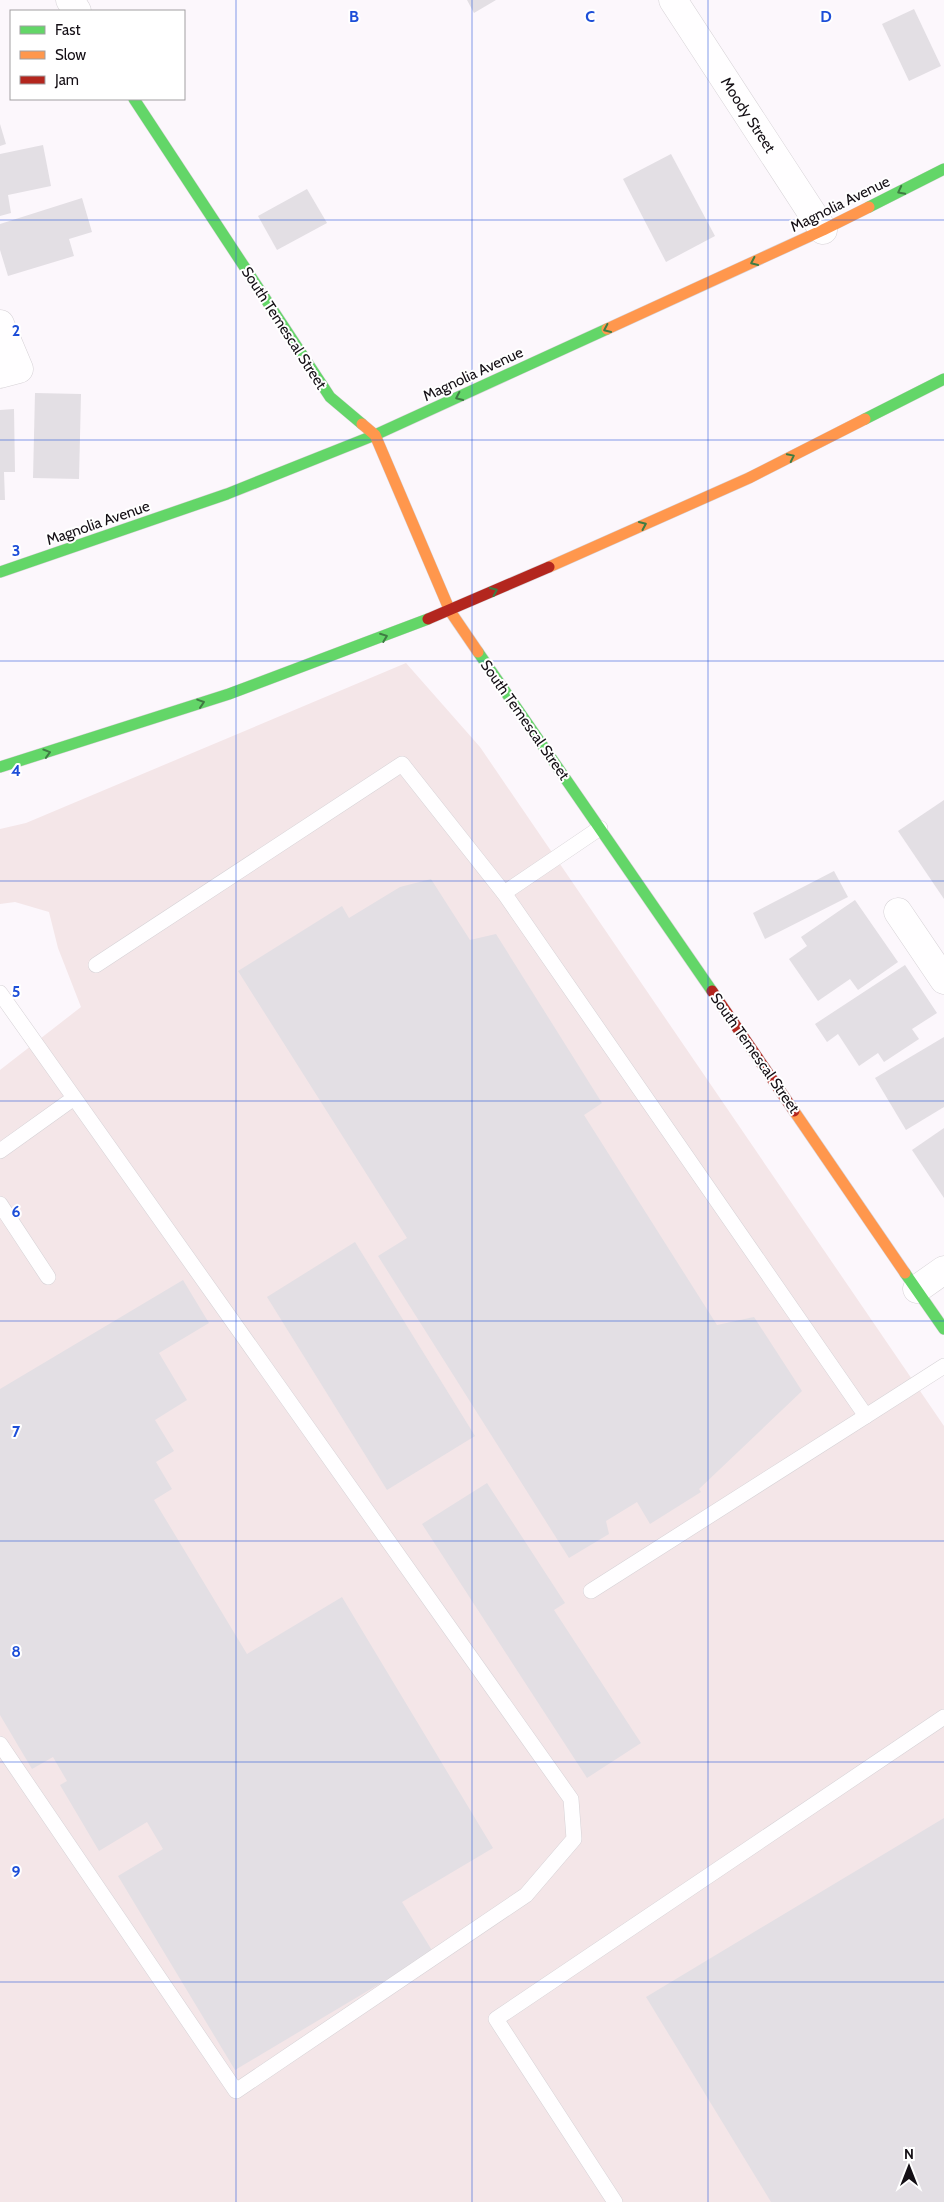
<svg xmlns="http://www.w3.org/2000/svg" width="944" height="2202" viewBox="0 0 944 2202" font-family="Cabin,sans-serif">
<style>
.industrial{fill:#f4e6e8}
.building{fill:#e3dfe4}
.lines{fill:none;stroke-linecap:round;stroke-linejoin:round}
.lane-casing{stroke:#d6d2d6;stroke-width:16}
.street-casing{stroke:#d6d2d6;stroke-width:29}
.fast-casing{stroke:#d6d2d6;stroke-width:12}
.slow-casing{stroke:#d6d2d6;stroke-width:12}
.jam-casing{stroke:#d6d2d6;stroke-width:12}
.lane{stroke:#fffeff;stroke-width:15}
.street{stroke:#fffeff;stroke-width:28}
.fast{stroke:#63d668;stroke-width:11}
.slow{stroke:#ff974d;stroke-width:11}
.jam{stroke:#b3261e;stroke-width:11}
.oneway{stroke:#3f7c43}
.grid{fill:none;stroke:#1d4ed8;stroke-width:1;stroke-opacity:0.55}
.labels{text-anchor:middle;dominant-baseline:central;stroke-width:4;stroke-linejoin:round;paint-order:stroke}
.street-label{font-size:15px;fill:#140f15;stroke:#fff}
.grid-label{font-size:16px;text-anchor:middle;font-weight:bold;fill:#1d4ed8;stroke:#fff;stroke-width:4;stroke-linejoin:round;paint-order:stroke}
</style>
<rect width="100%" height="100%" fill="#fcf7fc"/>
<!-- industrial -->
<path class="industrial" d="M406,663L480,747L944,1426V2202H0V1070L81,1007L58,948L49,912L15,902L0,904V829L26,823Z"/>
<!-- building -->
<g class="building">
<path d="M467,0H496L474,13Z"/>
<path d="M914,9L941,66L909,81L882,24Z"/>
<path d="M0,124L6,144L0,146Z"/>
<path d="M43,145L51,186L8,195L11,213L0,216V154Z"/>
<path d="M671,154L715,236L666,262L623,179Z"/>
<path d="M307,189L327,223L277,250L258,216Z"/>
<path d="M82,198L92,232L69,239L74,256L8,276L0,250V224Z"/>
<path d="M35,393L81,394L79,479L33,478Z"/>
<path d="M14,409L15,472H4L5,500H0V410Z"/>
<path d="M944,800V899L898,831Z"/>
<path d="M834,871L848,897L765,939L753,913Z"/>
<path d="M431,879L470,940L496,934L602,1103L584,1115L717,1325L754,1317L802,1391L699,1489L701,1492L650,1524L637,1502L606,1521L609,1534L569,1558L378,1256L407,1238L238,971L342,906L349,918L400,887Z"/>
<path d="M855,900L898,962L858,990L850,979L818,1001L789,959L807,946L801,937Z"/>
<path d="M905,965L937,1013L912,1029L919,1039L884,1062L878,1053L859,1066L838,1034L827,1042L815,1024Z"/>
<path d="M944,1037V1107L906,1130L875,1078Z"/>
<path d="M944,1128V1198L912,1150Z"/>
<path d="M355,1242L475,1436L387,1490L267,1297Z"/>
<path d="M183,1280L209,1323L159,1353L187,1400L155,1420L174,1451L156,1462L172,1489L154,1500L247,1654L342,1597L493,1848L402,1902L433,1952L235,2070L118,1876L163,1849L147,1822L99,1851L60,1785L67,1781L53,1757L32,1769L0,1715V1389Z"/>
<path d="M487,1483L565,1603L554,1610L641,1743L587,1778L422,1524Z"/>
<path d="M944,1818V2202H771L646,1997Z"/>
</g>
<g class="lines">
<!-- lane casing -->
<g class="lane-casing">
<g id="lane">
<path d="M504,893L866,1416L944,1366"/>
<path d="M96,965L402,764L504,893L600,828"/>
<path d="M0,993L571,1799L574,1839L526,1895L236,2091L0,1744"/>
<path d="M0,1151L74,1098"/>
<path d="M0,1204L48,1277"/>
<path d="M591,1591L866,1416"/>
<path d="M615,2202L496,2019L944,1717"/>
</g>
</g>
<!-- street casing -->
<g class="street-casing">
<g id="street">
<path d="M70,0L77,11"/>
<path d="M673,0L823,230"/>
<path d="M0,324L19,369L0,374"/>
<path d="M898,912L944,980"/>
<path d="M917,1289L944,1270"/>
</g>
</g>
<!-- fast casing -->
<g class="fast-casing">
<g id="fast">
<path d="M134,99L330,397L362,424"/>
<path d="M869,207L944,169"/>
<path d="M865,419L944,379"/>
<path d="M0,572L227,494L375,435L607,329"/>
<path d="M478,652L712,991"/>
<path d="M0,767L229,694L428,619"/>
<path d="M905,1273L944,1329"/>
</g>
</g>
<!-- slow casing -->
<g class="slow-casing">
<g id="slow">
<path d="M607,329L823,230L869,207"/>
<path d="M362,424L375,435L450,611L478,652"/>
<path d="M549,567L749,478L865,419"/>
<path d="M794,1111L905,1273"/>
</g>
</g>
<!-- jam casing -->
<g class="jam-casing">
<g id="jam">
<path d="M428,619L549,567"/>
<path d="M712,991L794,1111"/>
</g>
</g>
<!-- lane -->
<use href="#lane" class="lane"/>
<!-- street -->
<use href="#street" class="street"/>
<!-- fast -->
<use href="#fast" class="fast"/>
<!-- slow -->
<use href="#slow" class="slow"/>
<!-- jam -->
<use href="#jam" class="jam"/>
</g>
<!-- one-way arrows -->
<defs><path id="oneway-chevron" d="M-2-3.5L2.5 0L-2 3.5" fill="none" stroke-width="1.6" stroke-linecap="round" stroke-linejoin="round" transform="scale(1.25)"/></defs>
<g class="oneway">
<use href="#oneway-chevron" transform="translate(901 191) rotate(153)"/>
<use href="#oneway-chevron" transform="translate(754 262) rotate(155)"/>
<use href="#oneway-chevron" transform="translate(607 329) rotate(155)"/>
<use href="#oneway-chevron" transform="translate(459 397) rotate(155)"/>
<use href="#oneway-chevron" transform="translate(791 457) rotate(-26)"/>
<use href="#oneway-chevron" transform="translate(643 525) rotate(-24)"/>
<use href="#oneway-chevron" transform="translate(494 591) rotate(-24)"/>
<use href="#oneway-chevron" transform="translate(384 637) rotate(-21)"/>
<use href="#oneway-chevron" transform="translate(201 703) rotate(-18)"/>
<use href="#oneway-chevron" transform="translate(47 753) rotate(-17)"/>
</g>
<!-- grid -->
<path class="grid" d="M236,0V2202M472,0V2202M708,0V2202M0,220H944M0,440H944M0,661H944M0,881H944M0,1101H944M0,1321H944M0,1541H944M0,1762H944M0,1982H944"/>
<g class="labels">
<!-- street labels -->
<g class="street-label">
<text transform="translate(748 115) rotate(57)">Moody Street</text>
<text transform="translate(840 204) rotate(-26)">Magnolia Avenue</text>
<text transform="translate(284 328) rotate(57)">South Temescal Street</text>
<text transform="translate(473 374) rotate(-25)">Magnolia Avenue</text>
<text transform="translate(98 523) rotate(-19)">Magnolia Avenue</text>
<text transform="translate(525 720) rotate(55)">South Temescal Street</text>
<text transform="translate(755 1053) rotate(55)">South Temescal Street</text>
</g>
</g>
<g class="grid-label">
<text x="354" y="22">B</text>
<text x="590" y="22">C</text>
<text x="826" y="22">D</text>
<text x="16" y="336">2</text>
<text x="16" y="556">3</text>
<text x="16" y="776">4</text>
<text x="16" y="997">5</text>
<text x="16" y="1217">6</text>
<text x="16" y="1437">7</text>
<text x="16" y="1657">8</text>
<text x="16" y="1877">9</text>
</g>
<!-- legend -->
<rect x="10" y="10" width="175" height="90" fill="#ffffff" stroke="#a19fa1"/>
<rect x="20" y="26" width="25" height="8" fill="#63d668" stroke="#a19fa1"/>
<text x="55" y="35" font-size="15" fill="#140f15">Fast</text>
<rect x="20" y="51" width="25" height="8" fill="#ff974d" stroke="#a19fa1"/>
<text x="55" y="60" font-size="15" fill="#140f15">Slow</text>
<rect x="20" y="76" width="25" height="8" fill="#b3261e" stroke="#a19fa1"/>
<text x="55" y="85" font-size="15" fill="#140f15">Jam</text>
<!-- north arrow -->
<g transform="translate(909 2167)" stroke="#ffffff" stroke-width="4" paint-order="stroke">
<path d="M0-4L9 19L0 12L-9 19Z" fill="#140f15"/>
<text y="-8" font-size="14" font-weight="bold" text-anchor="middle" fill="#140f15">N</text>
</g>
</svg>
